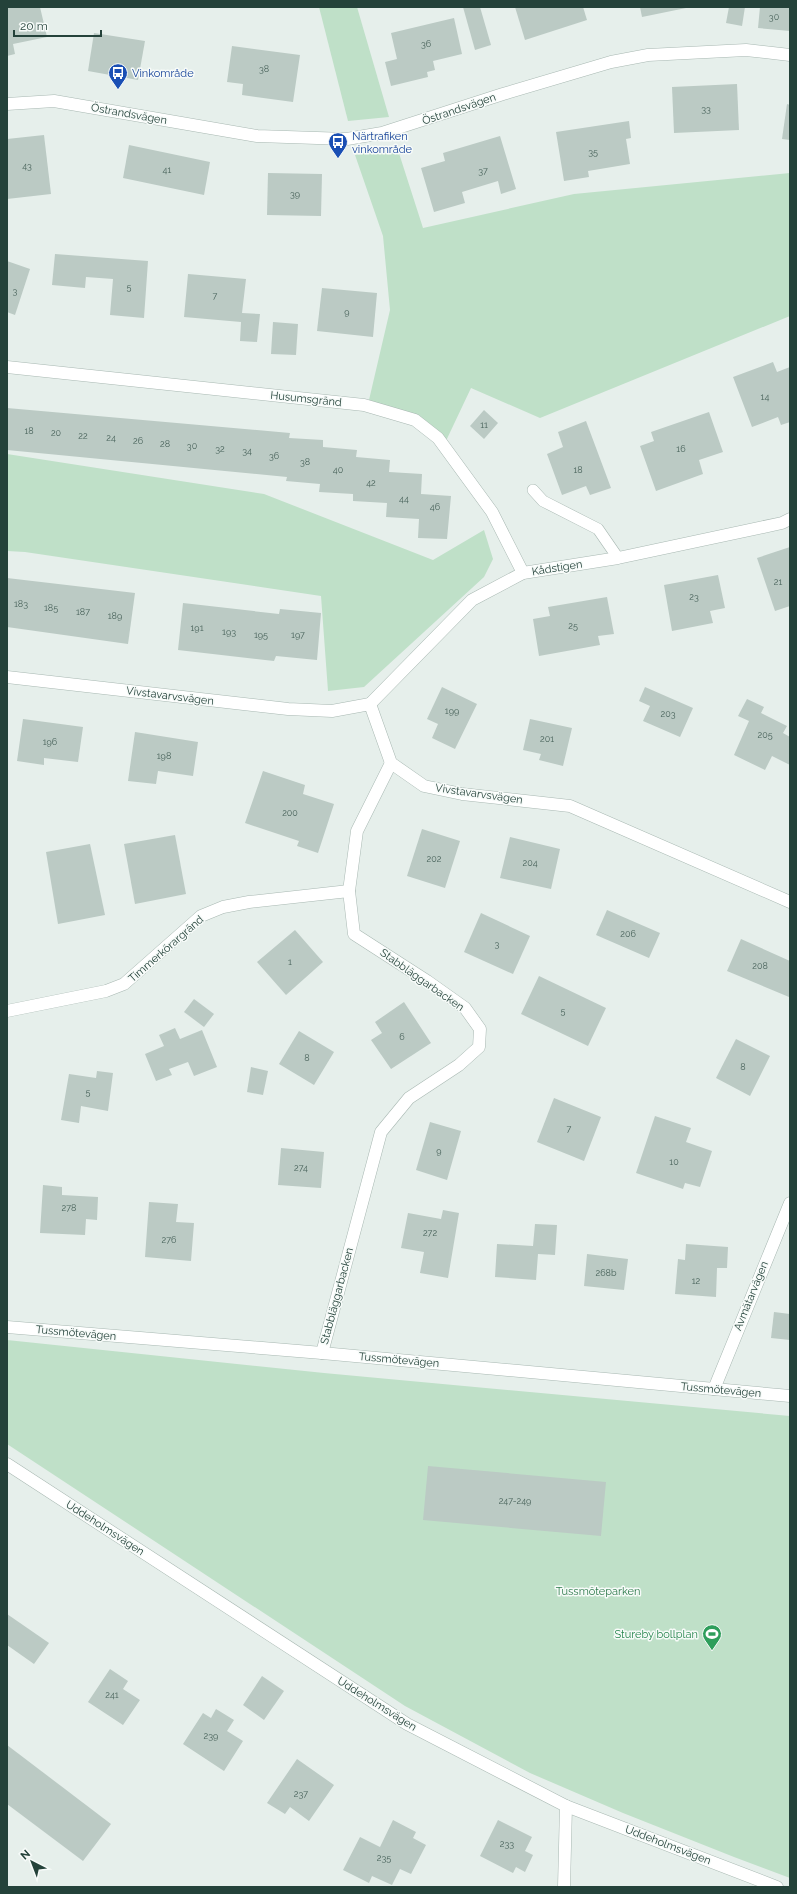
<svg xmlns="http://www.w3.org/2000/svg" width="797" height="1894" viewBox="0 0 797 1894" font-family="Raleway,sans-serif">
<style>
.green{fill:#bfe0c8}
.building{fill:#bbcac4}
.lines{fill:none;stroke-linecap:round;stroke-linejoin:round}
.service-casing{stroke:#a8b8b2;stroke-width:12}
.minor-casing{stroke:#a8b8b2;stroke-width:13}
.tertiary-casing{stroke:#a8b8b2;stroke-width:13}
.service{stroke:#fff;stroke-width:11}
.minor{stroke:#fff;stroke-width:12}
.tertiary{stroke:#fff;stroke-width:12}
.labels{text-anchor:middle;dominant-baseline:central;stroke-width:3;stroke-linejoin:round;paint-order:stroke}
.number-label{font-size:9px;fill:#4a645c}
.transit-label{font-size:11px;fill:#164399;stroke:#f7fbf9;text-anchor:start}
.street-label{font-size:11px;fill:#24423a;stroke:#f7fbf9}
.park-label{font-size:11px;fill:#2d7a4b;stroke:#f7fbf9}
.leisure-label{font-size:11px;fill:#27864d;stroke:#f7fbf9;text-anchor:end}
</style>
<rect width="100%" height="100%" fill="#e6efeb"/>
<!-- green -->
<g class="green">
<path d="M319,7H357L389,117L348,121Z"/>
<path d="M397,147L423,228L574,194L790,173V316L540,418L471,388L445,443L409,415L369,400L390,310L383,236L355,155Z"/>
<path d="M7,454L264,494L433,560L484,530L493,559L484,577L364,687L328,691L321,596L25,552L7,551Z"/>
<path d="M7,1340L324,1373L790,1416V1878L734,1857L623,1813L530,1773L405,1706L7,1444Z"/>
</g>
<!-- building -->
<g class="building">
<path d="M7,7H40L47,37L13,44L15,54L7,56Z"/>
<path d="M463,7H480L491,45L475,50Z"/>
<path d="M515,7H583L587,20L525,40Z"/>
<path d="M640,7H686V8L642,17Z"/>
<path d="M729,7H745L742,26L726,23Z"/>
<path d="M760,7H790V31L758,28Z"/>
<path d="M454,18L462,54L433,61L435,70L427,72L428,77L391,86L385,62L397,59L391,33Z"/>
<path d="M94,33L145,41L138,80L88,71Z"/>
<path d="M232,46L300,55L293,102L242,95L243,84L227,82Z"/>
<path d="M737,84L739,130L674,133L672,87Z"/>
<path d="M787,104L790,105V140L782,139Z"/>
<path d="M629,121L631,138L626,139L630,164L588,171L589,177L564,181L556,132Z"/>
<path d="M44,135L51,194L7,199V139Z"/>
<path d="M500,136L516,189L501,194L498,181L462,192L465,203L434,212L421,168L445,161L443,153Z"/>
<path d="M129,145L210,162L204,195L123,178Z"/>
<path d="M268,173L322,174L321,216L267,215Z"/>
<path d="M55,254L148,261L144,318L110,315L113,279L86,277L85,288L52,285Z"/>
<path d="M7,261L30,269L15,315L7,312Z"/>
<path d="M188,274L246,279L242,313L260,314L257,342L240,341L241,322L184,317Z"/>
<path d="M322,288L377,293L373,337L317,331Z"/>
<path d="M273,322L298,324L296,355L271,354Z"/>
<path d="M773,362L777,372L790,367V422L781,425L778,417L752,427L733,377Z"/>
<path d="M7,408L290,433L289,438L323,440V447L357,450L356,457L390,460L389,472L422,474L421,494L451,496L447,539L418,538L419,519L386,517L387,503L353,501V494L319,492L320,484L286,481L287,477L7,450Z"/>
<path d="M484,410L498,423L484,439L470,426Z"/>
<path d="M709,412L723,452L699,460L703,474L656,491L640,446L654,441L651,432Z"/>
<path d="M586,421L611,488L590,495L586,486L562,495L547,454L563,447L558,432Z"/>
<path d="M790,547V606L775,611L757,558Z"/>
<path d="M718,575L725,608L710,611L713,623L672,631L664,585Z"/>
<path d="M7,578L135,593L128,644L7,627Z"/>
<path d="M607,597L614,634L598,636L600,645L539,656L533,619L550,616L548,607Z"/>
<path d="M183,603L279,614L280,609L321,613L317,660L276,656L274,661L178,650Z"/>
<path d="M442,687L477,704L455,749L432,738L438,724L427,719Z"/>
<path d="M645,687L693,708L680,737L643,721L650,706L639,701Z"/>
<path d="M747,699L764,707L761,713L787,726L783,733L790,737V765L772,756L765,770L734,755L749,721L738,716Z"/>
<path d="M23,719L83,727L78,762L44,758V765L17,761Z"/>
<path d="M530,719L572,728L563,766L539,760L541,754L523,750Z"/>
<path d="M135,732L198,742L193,776L158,771L156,784L128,781Z"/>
<path d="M263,771L305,785L303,794L334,804L318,853L297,846L299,841L245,823Z"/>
<path d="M422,829L460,841L445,888L407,876Z"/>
<path d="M175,835L186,894L135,904L124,844Z"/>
<path d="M510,837L560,849L551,889L500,878Z"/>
<path d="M90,844L105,915L58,924L46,852Z"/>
<path d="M607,910L660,933L649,958L596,935Z"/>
<path d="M481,913L530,936L513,974L464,952Z"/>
<path d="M295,930L323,962L286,995L257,962Z"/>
<path d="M741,939L790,961V994L789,997L727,971Z"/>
<path d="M539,976L606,1008L588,1046L521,1014Z"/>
<path d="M194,999L214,1014L204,1027L184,1012Z"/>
<path d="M404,1002L431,1043L391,1069L371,1040L382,1033L375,1022Z"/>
<path d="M175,1028L180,1039L202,1030L217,1067L194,1076L188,1062L169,1069L172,1075L156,1081L145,1054L164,1046L159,1035Z"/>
<path d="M299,1031L334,1052L314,1085L279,1064Z"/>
<path d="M736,1039L770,1056L750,1096L716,1078Z"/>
<path d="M251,1067L268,1071L263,1095L247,1092Z"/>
<path d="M97,1071L113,1073L108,1111L81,1106L79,1123L61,1120L69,1074L96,1078Z"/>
<path d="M554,1098L601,1117L584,1161L537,1142Z"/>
<path d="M655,1116L691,1128L686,1142L712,1151L700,1187L685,1183L683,1189L636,1173Z"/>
<path d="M430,1122L461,1131L447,1180L416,1170Z"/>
<path d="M281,1148L324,1152L321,1188L278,1185Z"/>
<path d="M43,1185L62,1187V1195L98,1197L97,1220L86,1219L85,1235L40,1233Z"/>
<path d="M149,1202L178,1204L176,1222L194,1223L191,1261L145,1257Z"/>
<path d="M443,1210L459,1213L448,1278L420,1273L424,1252L401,1248L408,1213L441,1219Z"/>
<path d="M535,1224L557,1225L555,1255L538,1254L536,1280L495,1277L497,1244L533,1246Z"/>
<path d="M686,1244L728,1247L727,1268H717L716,1297L675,1294L678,1259L685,1260Z"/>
<path d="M587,1254L628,1259L624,1290L584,1286Z"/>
<path d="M774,1312L790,1314V1340L771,1338Z"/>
<path d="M428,1466L606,1482L601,1536L423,1520Z"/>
<path d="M7,1614L49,1643L34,1664L7,1645Z"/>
<path d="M110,1669L128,1681L123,1689L140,1700L123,1725L88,1702Z"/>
<path d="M262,1676L284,1691L264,1720L243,1705Z"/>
<path d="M216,1709L234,1720L227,1731L243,1741L224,1771L183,1744L203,1713L211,1718Z"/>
<path d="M7,1745L111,1824L83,1861L7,1804Z"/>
<path d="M297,1759L334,1785L309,1821L290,1807L285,1814L267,1803Z"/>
<path d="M393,1820L416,1832L413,1838L426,1845L411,1874L400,1869L392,1885L372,1876L369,1883L343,1870L360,1837L380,1847Z"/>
<path d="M498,1820L532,1837L525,1851L533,1855L525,1872L516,1867L513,1873L480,1856Z"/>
</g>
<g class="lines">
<!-- service casing -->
<g class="service-casing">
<path id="service" d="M533,490L543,501L598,529L618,558"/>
</g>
<!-- minor casing -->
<g class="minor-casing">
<g id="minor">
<path d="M7,104L54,101L257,136L347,139L382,133L503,94L611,62L648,55L746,50L790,55"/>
<path d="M7,367L364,405L415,420L438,438L492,512L523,573"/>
<path d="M7,677L288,709L332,711L370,704L391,763L424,786L462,794L570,806L790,902"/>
<path d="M370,704L472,600L523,573L618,558L782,523L790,519"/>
<path d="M7,1011L106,991L124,984L201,916L223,907L249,902L349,891"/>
<path d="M322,1353L381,1132L409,1098L459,1065L479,1047L480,1029L465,1008L427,981L354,934L349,891L357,831L391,763"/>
<path d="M714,1389L790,1203"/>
<path d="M7,1464L407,1724L566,1806L777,1887"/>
<path d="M564,1887L566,1806"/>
</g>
</g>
<!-- tertiary casing -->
<g class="tertiary-casing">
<path id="tertiary" d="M7,1327L322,1353L790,1396"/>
</g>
<!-- service -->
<use href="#service" class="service"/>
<!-- minor -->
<use href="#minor" class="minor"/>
<!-- tertiary -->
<use href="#tertiary" class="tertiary"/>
</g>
<!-- icons -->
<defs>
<g id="bus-pin" transform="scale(1)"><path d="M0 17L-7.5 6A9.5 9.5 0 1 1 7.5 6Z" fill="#1a4fb4" stroke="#f7fbf9"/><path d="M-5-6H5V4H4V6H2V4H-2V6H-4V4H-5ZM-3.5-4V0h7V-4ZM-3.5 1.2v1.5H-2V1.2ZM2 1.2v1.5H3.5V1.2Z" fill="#fff"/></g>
<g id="stadium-pin" transform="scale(1)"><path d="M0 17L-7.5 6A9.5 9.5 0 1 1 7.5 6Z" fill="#2e9e5b" stroke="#f7fbf9"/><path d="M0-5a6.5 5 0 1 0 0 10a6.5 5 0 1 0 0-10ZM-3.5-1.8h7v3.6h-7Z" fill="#fff"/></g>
</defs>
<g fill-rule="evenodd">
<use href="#bus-pin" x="118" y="73"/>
<use href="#bus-pin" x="338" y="142"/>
<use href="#stadium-pin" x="712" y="1634"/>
</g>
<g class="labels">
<!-- number labels -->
<g class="number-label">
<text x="774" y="17">30</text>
<text x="426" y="44">36</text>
<text x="264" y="69">38</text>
<text x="706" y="109">33</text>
<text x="593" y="152">35</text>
<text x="27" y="166">43</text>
<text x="167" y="170">41</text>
<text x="483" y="171">37</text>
<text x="295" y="194">39</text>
<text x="129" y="287">5</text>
<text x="15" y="291">3</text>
<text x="215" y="296">7</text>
<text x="347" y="312">9</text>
<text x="765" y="397">14</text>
<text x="484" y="425">11</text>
<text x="29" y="431">18</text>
<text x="56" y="433">20</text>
<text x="83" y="436">22</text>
<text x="111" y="438">24</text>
<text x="138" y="441">26</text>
<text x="165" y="444">28</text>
<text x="192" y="446">30</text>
<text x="220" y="449">32</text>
<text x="681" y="449">16</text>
<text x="247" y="451">34</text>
<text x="274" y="456">36</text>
<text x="305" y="462">38</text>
<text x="338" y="470">40</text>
<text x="578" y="470">18</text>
<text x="371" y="483">42</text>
<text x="404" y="499">44</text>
<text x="435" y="507">46</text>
<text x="778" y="582">21</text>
<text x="694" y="597">23</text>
<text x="21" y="604">183</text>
<text x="51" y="608">185</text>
<text x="83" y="612">187</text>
<text x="115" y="616">189</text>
<text x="573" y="626">25</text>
<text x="197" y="628">191</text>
<text x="229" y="632">193</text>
<text x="261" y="635">195</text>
<text x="298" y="635">197</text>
<text x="452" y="711">199</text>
<text x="668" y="714">203</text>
<text x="765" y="735">205</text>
<text x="547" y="739">201</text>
<text x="50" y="742">196</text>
<text x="164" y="756">198</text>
<text x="290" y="813">200</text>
<text x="434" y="859">202</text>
<text x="530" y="863">204</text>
<text x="628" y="934">206</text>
<text x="497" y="944">3</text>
<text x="290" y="962">1</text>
<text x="760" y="966">208</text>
<text x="563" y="1011">5</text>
<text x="402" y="1037">6</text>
<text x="307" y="1058">8</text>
<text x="743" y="1067">8</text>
<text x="88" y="1092">5</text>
<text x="569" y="1129">7</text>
<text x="439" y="1151">9</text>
<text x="674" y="1162">10</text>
<text x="301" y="1168">274</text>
<text x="69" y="1208">278</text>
<text x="430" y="1233">272</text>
<text x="169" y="1240">276</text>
<text x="606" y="1273">268b</text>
<text x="696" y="1281">12</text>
<text x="515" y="1501">247-249</text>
<text x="112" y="1695">241</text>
<text x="211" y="1736">239</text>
<text x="301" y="1794">237</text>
<text x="507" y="1844">233</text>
<text x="384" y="1858">235</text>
</g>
<!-- transit labels -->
<g class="transit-label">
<text x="132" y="73">Vinkområde</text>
<text x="352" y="136">Närtrafiken<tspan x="352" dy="13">vinkområde</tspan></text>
</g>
<!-- street labels -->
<g class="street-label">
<text transform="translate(459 109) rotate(-19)">Östrandsvägen</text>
<text transform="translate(129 114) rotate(10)">Östrandsvägen</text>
<text transform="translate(306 399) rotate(6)">Husumsgränd</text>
<text transform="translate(557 568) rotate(-9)">Kådstigen</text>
<text transform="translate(170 696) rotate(7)">Vivstavarvsvägen</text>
<text transform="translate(479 794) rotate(8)">Vivstavarvsvägen</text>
<text transform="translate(166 949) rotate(-41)">Timmerkörargränd</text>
<text transform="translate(422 980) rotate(35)">Stabbläggarbacken</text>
<text transform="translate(337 1296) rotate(-75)">Stabbläggarbacken</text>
<text transform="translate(751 1296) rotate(-68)">Avmätarvägen</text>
<text transform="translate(76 1333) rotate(5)">Tussmötevägen</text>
<text transform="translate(399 1360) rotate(5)">Tussmötevägen</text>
<text transform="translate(721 1390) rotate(5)">Tussmötevägen</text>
<text transform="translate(105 1528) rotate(33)">Uddeholmsvägen</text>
<text transform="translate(377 1704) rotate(32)">Uddeholmsvägen</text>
<text transform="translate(668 1845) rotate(21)">Uddeholmsvägen</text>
</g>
<!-- park labels -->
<g class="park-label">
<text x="598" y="1591">Tussmöteparken</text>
</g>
<!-- leisure labels -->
<g class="leisure-label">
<text x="698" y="1634">Stureby bollplan</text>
</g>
</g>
<!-- border -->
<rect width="797" height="1894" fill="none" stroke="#24423a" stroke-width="16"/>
<!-- north arrow -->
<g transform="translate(32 1862) rotate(318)" stroke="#f7fbf9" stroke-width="3" paint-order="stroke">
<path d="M0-3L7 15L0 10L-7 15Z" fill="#24423a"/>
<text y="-6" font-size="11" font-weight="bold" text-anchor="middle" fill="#24423a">N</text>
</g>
<!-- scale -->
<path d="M14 30v6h87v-6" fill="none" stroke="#24423a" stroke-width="2"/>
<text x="20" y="30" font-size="12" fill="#24423a" stroke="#f7fbf9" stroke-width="3" paint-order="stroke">20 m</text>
</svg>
